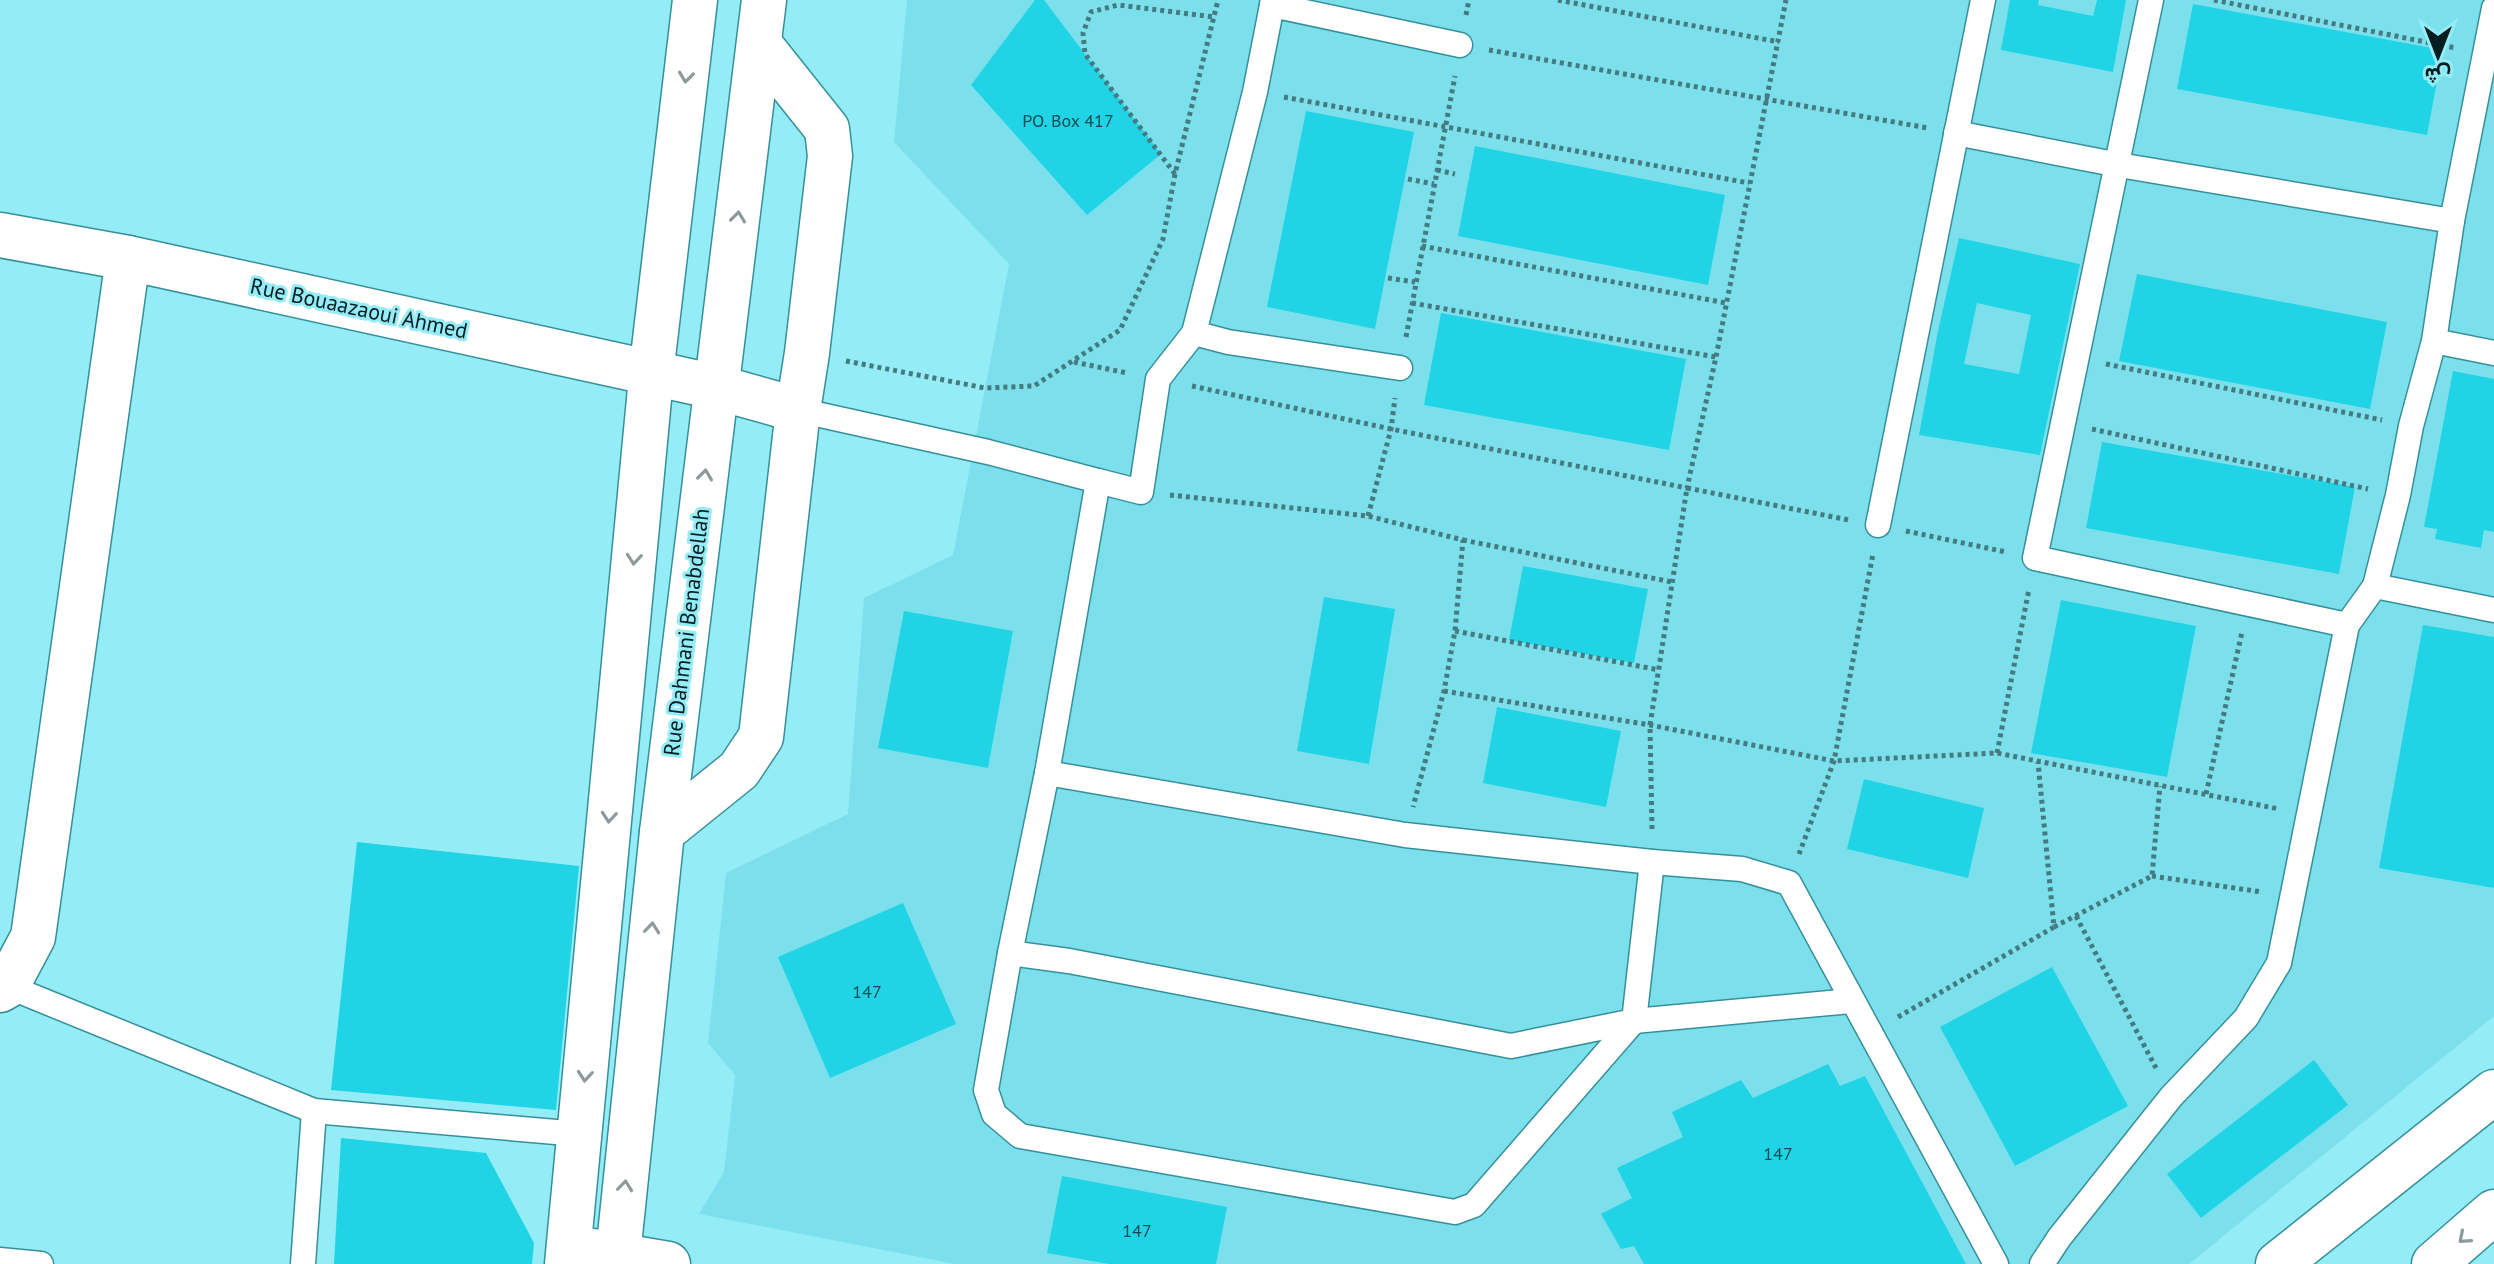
<svg xmlns="http://www.w3.org/2000/svg" width="2494" height="1264" viewBox="0 0 2494 1264" font-family="'PT Sans',Vazirmatn,sans-serif">
<style>
.built{fill:#7ce0ec}
.building{fill:#20d4e5;fill-rule:evenodd}
.lines{fill:none;stroke-linecap:round;stroke-linejoin:round}
.service-casing{stroke:#35909a;stroke-width:27}
.minor-casing{stroke:#35909a;stroke-width:47}
.tertiary-casing{stroke:#35909a;stroke-width:47}
.secondary-casing{stroke:#35909a;stroke-width:47}
.path{stroke:#447b82;stroke-width:5;stroke-dasharray:4 4;stroke-linecap:butt}
.service{stroke:#fff;stroke-width:24}
.minor{stroke:#fff;stroke-width:44}
.tertiary{stroke:#fff;stroke-width:44}
.secondary{stroke:#fff;stroke-width:44}
.oneway{stroke:#8d9a9c}
.labels{text-anchor:middle;dominant-baseline:central;stroke-width:6;stroke-linejoin:round;paint-order:stroke}
.number-label{font-size:18px;fill:#0a4c53}
.street-label{font-size:22px;fill:#021e22;stroke:#94ecf6}
</style>
<rect width="100%" height="100%" fill="#94ecf6"/>
<!-- built -->
<path class="built" d="M907,0H2494V1016L2189,1264H955L699,1214L724,1172L735,1075L708,1043L726,873L848,814L864,598L953,555L1009,264L894,142Z"/>
<!-- building -->
<g class="building">
<path d="M1035,0H1044L1161,154L1087,215L971,85Z"/>
<path d="M2010,0H2039L2038,5L2093,16L2097,0H2126L2113,72L2001,50Z"/>
<path d="M2193,4L2443,50L2427,135L2177,89Z"/>
<path d="M1306,111L1414,132L1375,329L1267,307Z"/>
<path d="M1475,146L1725,195L1708,285L1458,236Z"/>
<path d="M1959,238L2080,264L2040,455L1919,435L1938,331ZM1977,303L2031,315L2019,374L1964,364Z"/>
<path d="M2137,274L2387,322L2370,409L2119,361Z"/>
<path d="M1441,313L1686,359L1669,450L1424,405Z"/>
<path d="M2453,371L2494,379V532L2484,530L2481,548L2435,539L2437,529L2424,527Z"/>
<path d="M2102,442L2355,487L2339,574L2086,528Z"/>
<path d="M1523,566L1648,589L1634,663L1509,640Z"/>
<path d="M1324,597L1395,609L1369,764L1297,751Z"/>
<path d="M2061,600L2196,626L2167,777L2031,753Z"/>
<path d="M904,611L1013,631L988,768L878,748Z"/>
<path d="M2423,625L2494,637V888L2379,868Z"/>
<path d="M1497,707L1621,731L1606,807L1483,783Z"/>
<path d="M1864,779L1984,808L1968,878L1847,849Z"/>
<path d="M357,842L579,866L556,1110L331,1090Z"/>
<path d="M903,903L956,1024L830,1078L778,957Z"/>
<path d="M2052,967L2128,1106L2015,1166L1940,1027Z"/>
<path d="M2314,1060L2348,1105L2201,1218L2167,1174Z"/>
<path d="M1828,1064L1840,1086L1865,1076L1966,1264H1644L1634,1246L1621,1249L1601,1214L1632,1198L1617,1168L1683,1137L1672,1112L1741,1080L1753,1098Z"/>
<path d="M341,1138L486,1153L534,1243L532,1264H334Z"/>
<path d="M1062,1176L1227,1207L1216,1264H1109L1047,1253Z"/>
</g>
<g class="lines">
<!-- service casing -->
<g class="service-casing">
<g id="service">
<path d="M1273,0L1255,92L1194,333L1228,342L1400,368"/>
<path d="M2151,0L2035,558L2347,625L2375,586L2398,495L2411,426L2434,341L2452,221L2494,8"/>
<path d="M1272,5L1460,45"/>
<path d="M1956,133L2119,165L2452,221"/>
<path d="M1194,333L1158,379L1141,492L1098,481L1047,773L1010,953L986,1090L994,1114L1020,1136L1455,1212L1474,1205L1634,1021L1652,862"/>
<path d="M2434,341L2494,353"/>
<path d="M798,410L988,452L1098,481"/>
<path d="M1878,525L1983,0"/>
<path d="M2375,586L2494,610"/>
<path d="M1047,773L1405,835L1652,862L1742,869L1789,883L1996,1264"/>
<path d="M1010,953L1069,961L1511,1046L1634,1021L1851,1001"/>
<path d="M7,986L314,1111L579,1134"/>
<path d="M0,1260L41,1264"/>
<path d="M303,1264L314,1111"/>
<path d="M2042,1264L2059,1238L2171,1097L2246,1018L2279,963L2347,625"/>
</g>
</g>
<!-- minor casing -->
<g class="minor-casing">
<g id="minor">
<path d="M716,387L798,410"/>
<path d="M662,832L739,770L761,737L798,410L807,353L830,156L827,129L760,45"/>
<path d="M0,990L7,986L33,937L128,258"/>
<path d="M569,1247L668,1264"/>
<path d="M2278,1264L2494,1092"/>
</g>
</g>
<!-- tertiary casing -->
<g class="tertiary-casing">
<g id="tertiary">
<path d="M0,235L128,258L716,387"/>
<path d="M567,1264L653,357L695,0"/>
<path d="M617,1264L662,832L764,0"/>
</g>
</g>
<!-- secondary casing -->
<g class="secondary-casing">
<path id="secondary" d="M2434,1264L2494,1212"/>
</g>
<!-- path -->
<g class="path">
<path d="M1558,0L1779,42"/>
<path d="M2214,0L2456,48"/>
<path d="M1466,15L1469,0"/>
<path d="M1489,50L1928,128"/>
<path d="M1284,97L1749,183"/>
<path d="M1437,170L1455,174"/>
<path d="M1175,174L1085,54L1083,33L1091,12L1118,5L1213,17"/>
<path d="M1408,179L1434,184"/>
<path d="M1422,246L1726,303"/>
<path d="M1388,278L1415,282"/>
<path d="M1412,303L1716,357"/>
<path d="M1406,337L1455,76"/>
<path d="M846,361L985,388L1034,386L1120,330L1163,239L1175,174L1218,0"/>
<path d="M1074,362L1127,373"/>
<path d="M2106,364L2382,420"/>
<path d="M1192,386L1391,429L1687,488L1716,357L1786,0"/>
<path d="M2092,429L2368,489"/>
<path d="M1170,495L1368,516L1463,540L1455,631L1444,691L1413,807"/>
<path d="M1368,516L1391,429L1395,398"/>
<path d="M1906,531L2006,552"/>
<path d="M1463,540L1672,582"/>
<path d="M1455,631L1659,670"/>
<path d="M1444,691L1650,725L1834,761L1997,753L2279,809"/>
<path d="M1997,753L2029,589"/>
<path d="M2206,794L2242,632"/>
<path d="M1652,829L1650,725L1687,488L1849,520"/>
<path d="M1799,854L1834,761L1873,554"/>
<path d="M2152,876L2262,892"/>
<path d="M2076,916L2156,1068"/>
<path d="M2054,927L2152,876L2160,786"/>
<path d="M1898,1017L2054,927L2038,762"/>
</g>
<!-- service -->
<use href="#service" class="service"/>
<!-- minor -->
<use href="#minor" class="minor"/>
<!-- tertiary -->
<use href="#tertiary" class="tertiary"/>
<!-- secondary -->
<use href="#secondary" class="secondary"/>
</g>
<!-- one-way arrows -->
<defs><path id="oneway-chevron" d="M-2-3.5L2.5 0L-2 3.5" fill="none" stroke-width="1.6" stroke-linecap="round" stroke-linejoin="round" transform="scale(2)"/></defs>
<g class="oneway">
<use href="#oneway-chevron" transform="translate(686 77) rotate(97)"/>
<use href="#oneway-chevron" transform="translate(738 217) rotate(-83)"/>
<use href="#oneway-chevron" transform="translate(705 475) rotate(-83)"/>
<use href="#oneway-chevron" transform="translate(634 559) rotate(95)"/>
<use href="#oneway-chevron" transform="translate(609 817) rotate(95)"/>
<use href="#oneway-chevron" transform="translate(652 928) rotate(-84)"/>
<use href="#oneway-chevron" transform="translate(585 1076) rotate(95)"/>
<use href="#oneway-chevron" transform="translate(625 1186) rotate(-84)"/>
<use href="#oneway-chevron" transform="translate(2464 1238) rotate(139)"/>
</g>
<g class="labels">
<!-- number labels -->
<g class="number-label">
<text x="1068" y="120">PO. Box 417</text>
<text x="867" y="991">147</text>
<text x="1778" y="1153">147</text>
<text x="1137" y="1230">147</text>
</g>
<!-- street labels -->
<g class="street-label">
<text transform="translate(359 308) rotate(12)">Rue Bouaazaoui Ahmed</text>
<text transform="translate(686 632) rotate(-83)">Rue Dahmani Benabdellah</text>
</g>
</g>
<!-- north arrow -->
<g transform="translate(2438 56) rotate(180)" stroke="#94ecf6" stroke-width="6" paint-order="stroke">
<path d="M0-6L14 30L0 20L-14 30Z" fill="#021e22"/>
<text y="-12" font-size="22" font-weight="bold" text-anchor="middle" fill="#021e22">ش</text>
</g>
</svg>
